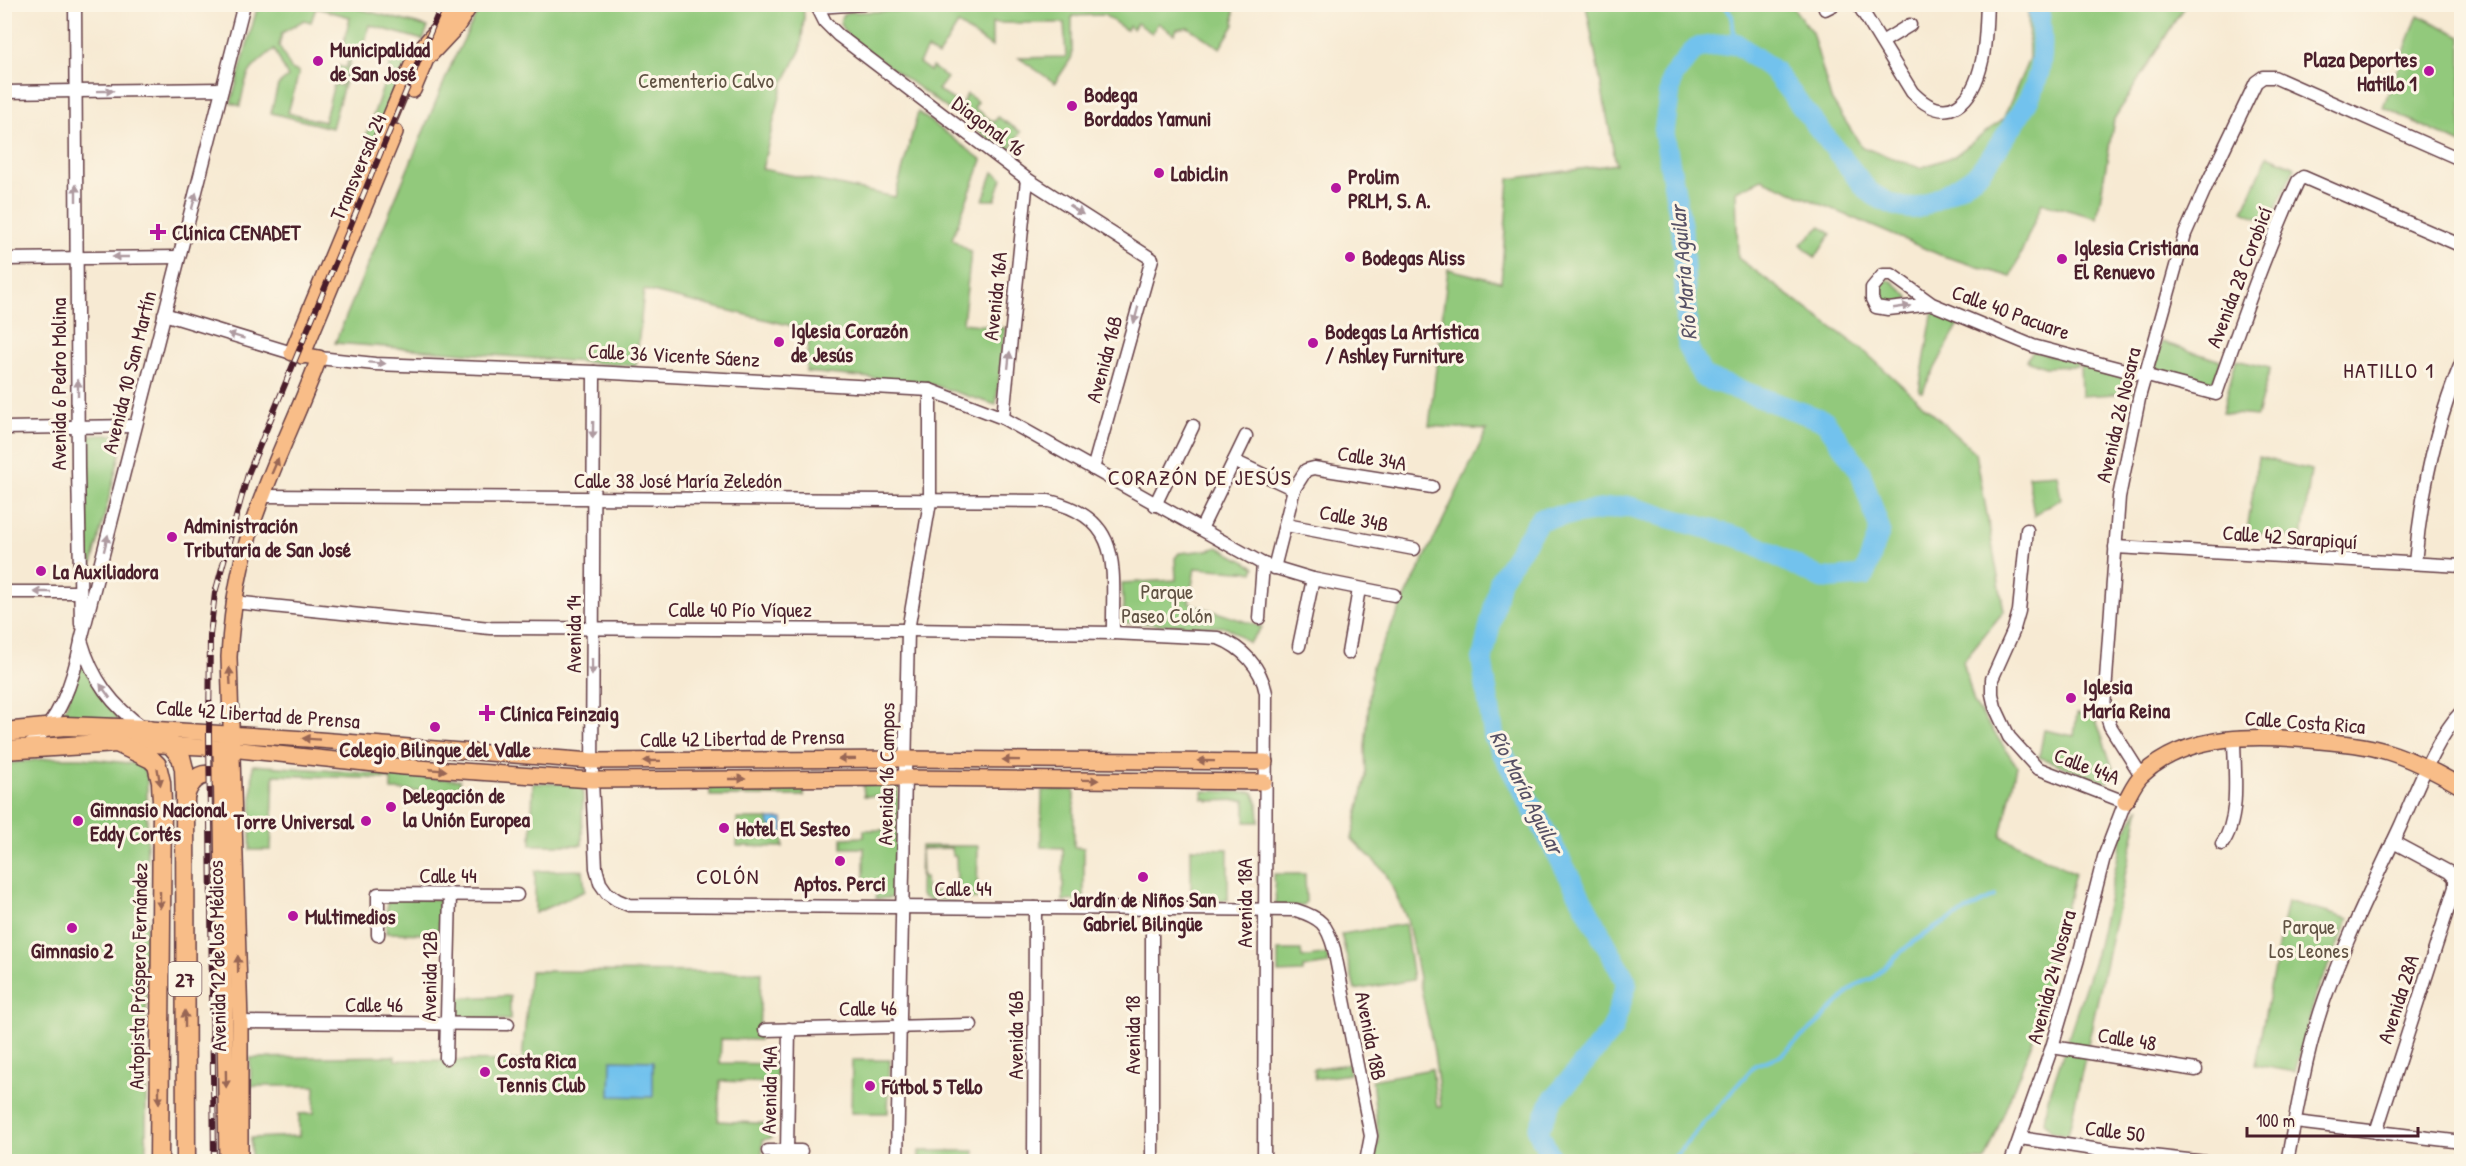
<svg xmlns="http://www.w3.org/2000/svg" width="2466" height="1166" viewBox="0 0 2466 1166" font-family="'Patrick Hand',sans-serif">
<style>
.green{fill:#92c97b;stroke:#6e7453;stroke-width:1.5;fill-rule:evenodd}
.water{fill:#72c2ed;stroke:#5e708c;stroke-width:1.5}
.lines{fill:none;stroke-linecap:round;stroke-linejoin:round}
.stream{stroke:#72c2ed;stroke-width:4}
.river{stroke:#72c2ed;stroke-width:21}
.minor-casing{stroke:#643d44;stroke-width:15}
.major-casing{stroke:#643d44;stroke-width:18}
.highway-casing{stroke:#643d44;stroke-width:21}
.minor{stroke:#fff;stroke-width:12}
.major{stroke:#f8bd88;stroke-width:15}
.highway{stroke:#f8bd88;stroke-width:18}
.rail-casing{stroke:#4a1f2b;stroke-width:6}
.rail{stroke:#fcf5e5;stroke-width:4;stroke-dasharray:11;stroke-linecap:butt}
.oneway{fill:#ae9aa0}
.oneway2{fill:#986655}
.poi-dot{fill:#b5179e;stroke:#fcf5e5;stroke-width:2}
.labels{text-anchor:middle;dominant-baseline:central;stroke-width:6;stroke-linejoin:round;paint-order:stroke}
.shield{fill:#fcf5e5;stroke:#7f5f63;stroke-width:1.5}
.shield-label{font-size:20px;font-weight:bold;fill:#4a1f2b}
.poi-label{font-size:21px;font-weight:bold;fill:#4a1f2b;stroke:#fcf5e5;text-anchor:start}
.park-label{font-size:21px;fill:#605243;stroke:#fcf5e5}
.street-label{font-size:21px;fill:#4a1f2b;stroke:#fcf5e5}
.water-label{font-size:22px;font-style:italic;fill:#565065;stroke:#fcf5e5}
.neighbourhood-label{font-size:22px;letter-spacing:1.5px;fill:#4a1f2b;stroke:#fcf5e5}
</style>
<rect width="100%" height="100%" fill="#fcf5e5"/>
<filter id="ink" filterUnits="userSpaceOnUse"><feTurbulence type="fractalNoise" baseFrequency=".0167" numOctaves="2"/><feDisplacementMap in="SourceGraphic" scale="12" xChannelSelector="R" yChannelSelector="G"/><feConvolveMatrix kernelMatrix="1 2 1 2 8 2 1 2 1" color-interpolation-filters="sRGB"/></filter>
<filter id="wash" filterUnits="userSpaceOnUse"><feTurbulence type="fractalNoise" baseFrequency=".008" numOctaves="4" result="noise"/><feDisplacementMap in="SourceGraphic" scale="24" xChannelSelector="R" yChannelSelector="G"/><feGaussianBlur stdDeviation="1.35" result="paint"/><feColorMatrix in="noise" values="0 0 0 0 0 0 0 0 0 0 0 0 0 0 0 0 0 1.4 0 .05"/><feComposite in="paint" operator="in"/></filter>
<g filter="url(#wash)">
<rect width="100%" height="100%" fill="#f7ead3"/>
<!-- green -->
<g class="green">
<path d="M258,5H344L428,27L423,40L369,25L365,43L351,59L332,128L271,113L278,85L288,77L274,49C247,72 247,70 240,106L231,103ZM316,8L350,17L341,54L349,57L346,68L338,66L336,73L345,75L341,86L334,84L324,122L288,113L299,72L291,69L279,46L282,33L304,20L311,22Z"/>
<path d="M481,5H803L804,16L801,49L783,84L762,169L895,197L918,112L982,160L952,239L971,252L963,323L1005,328L996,405L927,383L806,372L809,330L644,290L636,366L335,343L452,63Z"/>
<path d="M1229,5L1234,9V25L1220,48L1188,27L1177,29L1174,34L1158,23L1152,33L1137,23L1133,29L1129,26L1126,30L1104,15L1072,16V57L1055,83L1019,58L1066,57L1064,23H992V47L958,24L938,56L927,49L919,63L930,71L932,67L947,78L938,90L961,105L967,94L978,102L974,108L994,122L998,117L1021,132L1008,153L849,37C842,28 837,24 843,14L850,12Z"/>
<path d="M1586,5H1791L1812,32L1831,99L1862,147L1920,168L1954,156L2003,119L2029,59L2028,5H2185L2114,119L2097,218L2042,203L2011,277L1940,255L1762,179L1736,191L1738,258L1864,351L1976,453L2004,611L1963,661L1974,703L2017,766L2001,836L2075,873L2034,1037L1985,1161H1929L1917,1157L1916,1162L1373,1161L1379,1142L1372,1080L1432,1069L1437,1107H1441L1434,1052L1407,919L1385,872L1352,839L1366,776L1365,748L1372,666L1487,430L1429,426L1448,269L1501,282L1509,179L1616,164Z"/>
<path d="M2418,15L2461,36V144L2383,107Z"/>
<path d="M394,55L411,61L376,142L365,139Z"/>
<path d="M2268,155L2295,167L2269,223L2243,211Z"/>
<path d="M993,172L1002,178L995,200H983Z"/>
<path d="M1821,226L1831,234L1815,258L1801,244Z"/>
<path d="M1886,280L1892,281L1909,297L1908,300C1895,304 1886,307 1875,297L1876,289Z"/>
<path d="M1933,310L1961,320L1922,392L1919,391Z"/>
<path d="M2162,342L2221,361L2213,384L2155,368Z"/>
<path d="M2033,351L2077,362V366L2045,367L2026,360Z"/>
<path d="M2236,360L2270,368L2257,416L2222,413Z"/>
<path d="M2080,364L2132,379L2133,393L2081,396Z"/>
<path d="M125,434L88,581L86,436Z"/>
<path d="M2258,457L2311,470L2302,538L2247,532Z"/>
<path d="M2057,474L2061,499L2044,508L2034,516L2028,476Z"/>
<path d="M1218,547L1255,567L1253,572L1195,568L1189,603L1262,627L1249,643L1227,627L1124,623L1122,583L1176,580L1175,558L1179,553L1208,550Z"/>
<path d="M82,660L98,694L119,720L62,718Z"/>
<path d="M2077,713L2095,717L2113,769V775L2106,783L2039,757L2044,730L2074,736Z"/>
<path d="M51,758H82L137,764L143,769L147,776L146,1161H5L4,987L7,986L5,764Z"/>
<path d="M253,765L460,780L461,793L391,790V779L274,775L271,850H250Z"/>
<path d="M533,783L583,784L582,845H531Z"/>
<path d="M863,784L896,785L898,788L897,893L891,898L876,899V886H864V848H842V838L864,837V830H890L889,796H864Z"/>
<path d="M805,786L804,796H710V787Z"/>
<path d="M1042,790H1074V847L1084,848V900L1063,901V848L1041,847Z"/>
<path d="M1203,791L1253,792L1258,804L1259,822H1245V800L1208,801V799H1203Z"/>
<path d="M2140,807L2068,1135L2052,1132L2044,1122L2047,1102L2096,954L2123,834Z"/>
<path d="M737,819H769L773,837H783V847L737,846Z"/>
<path d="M921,846H978L977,899L930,900L922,897L920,892ZM951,848L952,855L956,856L957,885L951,886L952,895L943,896L942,891L926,892L925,877H922L921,849Z"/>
<path d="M1191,848L1228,849V900H1191Z"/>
<path d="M583,870L585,891L535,913V871Z"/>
<path d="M1274,874H1305L1306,902L1303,906L1276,905Z"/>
<path d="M387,898L439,899V934L386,933Z"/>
<path d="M2287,901L2349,919L2317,991L2295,1072L2255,1065Z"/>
<path d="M1405,924L1413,980L1355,990L1341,934Z"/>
<path d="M1301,950L1302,958L1327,954L1329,964L1303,968V972L1278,973V950Z"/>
<path d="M530,971L761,972L759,1040L721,1039L720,1063L776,1064V1083L720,1081L718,1121L775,1124L771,1138L763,1140L762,1161H251V1138L299,1136V1114L314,1113L315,1086H251L250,1058L395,1056V1060L522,1061Z"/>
<path d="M510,996V1020L457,1019V998Z"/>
<path d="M852,1060H890L888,1113H851Z"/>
<path d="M1348,1064L1350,1074L1315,1079L1313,1069Z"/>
<rect x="919" y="1151" width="55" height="10"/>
</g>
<!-- water -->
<g class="water">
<path d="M769,819H783V837H773L772,827L768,824Z"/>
<path d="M611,1060L653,1061V1097L610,1096Z"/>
</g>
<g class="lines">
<!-- stream -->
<g class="stream">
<path d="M1723,4L1732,16L1735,43"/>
<path d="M1670,1162L1755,1065L1780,1056L1820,1021L1856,985L1873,978L1909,945L1939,925L1995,896"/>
</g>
<!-- river -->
<path class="river" d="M1553,1162L1538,1131L1551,1102L1612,1030L1627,983L1494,737L1482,661L1500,580L1540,519L1627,506L1741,538L1822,579L1864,576L1880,530L1860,471L1825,421L1703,377L1688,348L1682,230L1664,133L1672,77L1696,48L1735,43L1773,70L1868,191C1880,199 1899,210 1915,208C1925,207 1972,180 1979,172C1994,154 2029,104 2036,82C2045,57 2042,30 2038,4"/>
</g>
</g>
<g filter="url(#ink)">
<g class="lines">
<!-- minor casing -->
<g class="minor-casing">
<g id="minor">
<path d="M75,4L78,468L81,624"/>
<path d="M816,4L825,22L838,35L1027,179L1152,259L1093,469"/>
<path d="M1858,4L1912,92C1948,129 1973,102 1982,61C1986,43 1986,23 1987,4"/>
<path d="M817,7L863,4"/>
<path d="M1825,9L1835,4"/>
<path d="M1882,42L1910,25"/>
<path d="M4,92L222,89"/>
<path d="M4,259L179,257"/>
<path d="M1932,304L1888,309L1876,307L1872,299V288L1883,275H1892L1932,304L2033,346L2216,394C2241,322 2266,250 2298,181L2303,177L2462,246"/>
<path d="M164,314L292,353"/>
<path d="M319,358L375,364L594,372L930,390L1003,418L1263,564L1313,579L1394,595"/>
<path d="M594,372L592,780L596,868L600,883L607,893L617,900L629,905L1296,910C1321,918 1327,924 1334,949L1371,1136L1366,1162"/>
<path d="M1003,418L1027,179"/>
<path d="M4,428L135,426"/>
<path d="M1234,461L1294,489"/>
<path d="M262,496L1049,501C1125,519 1112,570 1113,633"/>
<path d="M1155,505L1193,426"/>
<path d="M1286,525L1414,549"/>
<path d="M1201,529L1246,436"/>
<path d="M2115,547L2462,566"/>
<path d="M2415,563C2421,494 2435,426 2462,361"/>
<path d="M1274,568L1294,489L1306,470L1314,468L1432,487"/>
<path d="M4,592H80"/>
<path d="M233,602L490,628L908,630L1113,633L1218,638C1242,647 1261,667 1266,693L1264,1162"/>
<path d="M1259,618L1263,564"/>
<path d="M1299,646L1313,579"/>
<path d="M1348,653L1359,589"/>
<path d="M145,729C112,706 92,679 81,640L244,4"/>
<path d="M28,747C60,721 73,681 81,642"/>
<path d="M2141,775L2110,726L2104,707L2119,497L2140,394L2185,234L2207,184L2256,82L2263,77H2274L2462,160"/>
<path d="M2222,844C2241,818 2234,769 2234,738"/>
<path d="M378,935V894L517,895"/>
<path d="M240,1022L508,1024"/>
<path d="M765,1030L971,1025"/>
<path d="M2052,1047L2196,1070"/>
<path d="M446,1058L450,894"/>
<path d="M2295,1122L2462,1142"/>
<path d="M2376,1132L2455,887V878L2449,872L2393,842"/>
<path d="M2020,1138L2107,1151L2206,1162"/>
<path d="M768,1151H801"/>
<path d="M787,1151L789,1029"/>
<path d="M897,1162L908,630L930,502V390"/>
<path d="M1034,1162L1035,908"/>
<path d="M1152,1162V908"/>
<path d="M2011,1162L2052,1047L2078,959L2104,857L2125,802L2037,768L2009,737L1995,707L1992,694V679L2013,632L2019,611L2027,530"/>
<path d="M2287,1162C2298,1106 2306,1051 2325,998C2346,939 2374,883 2400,827C2416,791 2435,739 2462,711"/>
</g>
</g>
<!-- major casing -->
<g class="major-casing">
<g id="major">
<path d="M413,90L426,59L457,26L471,4"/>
<path d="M302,356L395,132"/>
<path d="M150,729L306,739L592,761L906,759L1265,762"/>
<path d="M120,743L221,748L404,767L592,780L906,778L1264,782"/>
<path d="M221,748L227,1162"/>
<path d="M2125,802C2130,793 2135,781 2142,775C2188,731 2262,735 2320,741C2343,743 2366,745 2388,752C2414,760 2438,773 2462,787"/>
<path d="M240,1162V1022L229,657C232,601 242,547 263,495C280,449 302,405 319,358L292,353L417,53L441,26L455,4"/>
</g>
</g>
<!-- highway casing -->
<g class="highway-casing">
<g id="highway">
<path d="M4,732L65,726L146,729L167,740L181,757L184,769L185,796L186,1162"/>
<path d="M4,750L117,743L151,759L157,765L161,782L162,802L159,1162"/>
<path d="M185,796C191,778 206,766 222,783"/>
</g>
</g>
<!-- minor -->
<use href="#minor" class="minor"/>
<!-- major -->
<use href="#major" class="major"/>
<!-- highway -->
<use href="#highway" class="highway"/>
<!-- rail casing -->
<g class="rail-casing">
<path id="rail" d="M214,1162L209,733L210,635L215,593L248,474L442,4"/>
</g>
<!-- rail -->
<use href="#rail" class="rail"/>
</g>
<!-- one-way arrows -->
<defs><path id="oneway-solid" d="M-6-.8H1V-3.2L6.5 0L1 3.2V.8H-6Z" transform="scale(1.5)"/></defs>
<g class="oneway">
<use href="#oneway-solid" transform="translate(105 91) rotate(-1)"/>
<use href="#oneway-solid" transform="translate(76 193) rotate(-90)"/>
<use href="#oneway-solid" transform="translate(194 201) rotate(-75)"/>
<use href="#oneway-solid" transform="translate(1076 210) rotate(33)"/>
<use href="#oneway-solid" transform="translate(121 257) rotate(-180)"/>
<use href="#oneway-solid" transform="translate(1902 307) rotate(-8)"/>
<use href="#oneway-solid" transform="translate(1136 315) rotate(105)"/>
<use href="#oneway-solid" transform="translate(236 336) rotate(-163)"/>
<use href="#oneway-solid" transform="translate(1009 360) rotate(-84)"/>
<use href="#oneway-solid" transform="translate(377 363) rotate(4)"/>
<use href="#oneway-solid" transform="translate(78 388) rotate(-90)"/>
<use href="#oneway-solid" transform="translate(593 430) rotate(91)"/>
<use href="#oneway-solid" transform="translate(106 543) rotate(-76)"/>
<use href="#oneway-solid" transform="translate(42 592) rotate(180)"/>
<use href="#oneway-solid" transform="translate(592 667) rotate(90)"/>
<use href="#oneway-solid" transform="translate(105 691) rotate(-126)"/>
</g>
<g class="oneway2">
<use href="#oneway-solid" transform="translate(275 466) rotate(-67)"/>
<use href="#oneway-solid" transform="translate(230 676) rotate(-93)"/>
<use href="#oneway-solid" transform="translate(311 739) rotate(-176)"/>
<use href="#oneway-solid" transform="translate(847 759) rotate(179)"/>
<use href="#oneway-solid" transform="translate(1011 760) rotate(-179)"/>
<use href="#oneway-solid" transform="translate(652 761) rotate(179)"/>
<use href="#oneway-solid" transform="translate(1206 761) rotate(-179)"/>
<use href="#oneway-solid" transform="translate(438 770) rotate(5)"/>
<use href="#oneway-solid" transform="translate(159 777) rotate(80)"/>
<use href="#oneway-solid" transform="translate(737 779)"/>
<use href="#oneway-solid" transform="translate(1090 780) rotate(1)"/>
<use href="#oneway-solid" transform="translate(160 900) rotate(90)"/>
<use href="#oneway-solid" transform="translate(238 964) rotate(-91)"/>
<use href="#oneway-solid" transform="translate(185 1019) rotate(-90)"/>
<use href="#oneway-solid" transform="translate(226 1079) rotate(89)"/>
<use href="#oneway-solid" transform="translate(159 1095) rotate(90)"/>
</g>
</g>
<!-- markers -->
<g class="poi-dot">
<circle cx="318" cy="61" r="6"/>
<circle cx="2429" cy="71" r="6"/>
<circle cx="1072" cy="106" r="6"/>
<circle cx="1159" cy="173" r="6"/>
<circle cx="1336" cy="188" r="6"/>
<path d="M155 223h6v6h6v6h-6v6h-6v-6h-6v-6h6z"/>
<circle cx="1350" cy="257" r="6"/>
<circle cx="2062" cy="259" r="6"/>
<circle cx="779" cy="342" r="6"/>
<circle cx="1313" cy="343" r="6"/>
<circle cx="172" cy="537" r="6"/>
<circle cx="41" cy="571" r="6"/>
<circle cx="2071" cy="698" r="6"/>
<path d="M484 704h6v6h6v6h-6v6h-6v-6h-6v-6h6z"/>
<circle cx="435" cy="727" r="6"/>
<circle cx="391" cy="807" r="6"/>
<circle cx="78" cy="821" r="6"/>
<circle cx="366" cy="821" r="6"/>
<circle cx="724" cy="828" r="6"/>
<circle cx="840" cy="861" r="6"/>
<circle cx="1143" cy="877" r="6"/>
<circle cx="293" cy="916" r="6"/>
<circle cx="72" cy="928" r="6"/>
<circle cx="485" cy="1072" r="6"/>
<circle cx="870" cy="1086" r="6"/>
</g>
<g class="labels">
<!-- shield labels -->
<rect class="shield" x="168.5" y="962" width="33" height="34" rx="4.5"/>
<g class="shield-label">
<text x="185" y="979">27</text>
</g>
<!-- poi labels -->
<g class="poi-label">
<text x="330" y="49">Municipalidad<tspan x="330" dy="24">de San José</tspan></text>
<text x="2417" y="59" text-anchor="end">Plaza Deportes<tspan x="2417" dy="24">Hatillo 1</tspan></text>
<text x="1084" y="94">Bodega<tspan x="1084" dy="24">Bordados Yamuni</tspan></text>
<text x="1171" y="173">Labiclin</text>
<text x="1348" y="176">Prolim<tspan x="1348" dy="24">PRLM, S. A.</tspan></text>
<text x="172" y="232">Clínica CENADET</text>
<text x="2074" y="247">Iglesia Cristiana<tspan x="2074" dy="24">El Renuevo</tspan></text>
<text x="1362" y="257">Bodegas Aliss</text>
<text x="791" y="330">Iglesia Corazón<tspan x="791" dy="24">de Jesús</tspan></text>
<text x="1325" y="331">Bodegas La Artística<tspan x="1325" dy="24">/ Ashley Furniture</tspan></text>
<text x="184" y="525">Administración<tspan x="184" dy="24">Tributaria de San José</tspan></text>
<text x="53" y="571">La Auxiliadora</text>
<text x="2083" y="686">Iglesia<tspan x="2083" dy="24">María Reina</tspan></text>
<text x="500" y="713">Clínica Feinzaig</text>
<text x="435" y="749" text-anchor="middle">Colegio Bilingue del Valle</text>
<text x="403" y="795">Delegación de<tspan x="403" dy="24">la Unión Europea</tspan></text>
<text x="90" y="809">Gimnasio Nacional<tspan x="90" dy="24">Eddy Cortés</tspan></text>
<text x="354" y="821" text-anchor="end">Torre Universal</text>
<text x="736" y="828">Hotel El Sesteo</text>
<text x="840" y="883" text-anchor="middle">Aptos. Perci</text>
<text x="1143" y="899" text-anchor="middle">Jardín de Niños San<tspan x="1143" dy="24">Gabriel Bilingüe</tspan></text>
<text x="305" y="916">Multimedios</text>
<text x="72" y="950" text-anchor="middle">Gimnasio 2</text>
<text x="497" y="1060">Costa Rica<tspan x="497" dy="24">Tennis Club</tspan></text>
<text x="882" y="1086">Fútbol 5 Tello</text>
</g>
<!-- park labels -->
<g class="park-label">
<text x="706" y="80">Cementerio Calvo</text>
<text x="1167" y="591">Parque<tspan x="1167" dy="24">Paseo Colón</tspan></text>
<text x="2309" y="926">Parque<tspan x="2309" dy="24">Los Leones</tspan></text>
</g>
<!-- street labels -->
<g class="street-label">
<text transform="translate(989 126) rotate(37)">Diagonal 16</text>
<text transform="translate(358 167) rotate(-67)">Transversal 24</text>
<text transform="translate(2239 277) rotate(-69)">Avenida 28 Corobicí</text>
<text transform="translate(995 296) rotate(-84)">Avenida 16A</text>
<text transform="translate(2011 312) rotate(20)">Calle 40 Pacuare</text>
<text transform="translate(674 355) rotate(3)">Calle 36 Vicente Sáenz</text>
<text transform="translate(1104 359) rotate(-75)">Avenida 16B</text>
<text transform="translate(129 372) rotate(-76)">Avenida 10 San Martín</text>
<text transform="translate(58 384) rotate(-90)">Avenida 6 Pedro Molina</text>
<text transform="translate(2118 415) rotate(-77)">Avenida 26 Nosara</text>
<text transform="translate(1372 458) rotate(9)">Calle 34A</text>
<text x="678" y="480">Calle 38 José María Zeledón</text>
<text transform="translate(1354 518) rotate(11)">Calle 34B</text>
<text transform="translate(2290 537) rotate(4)">Calle 42 Sarapiquí</text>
<text x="740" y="609">Calle 40 Pío Víquez</text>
<text transform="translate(573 634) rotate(-90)">Avenida 14</text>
<text transform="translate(258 714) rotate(4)">Calle 42 Libertad de Prensa</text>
<text transform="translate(2305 722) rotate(4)">Calle Costa Rica</text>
<text transform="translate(742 738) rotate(-1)">Calle 42 Libertad de Prensa</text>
<text transform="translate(2087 766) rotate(21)">Calle 44A</text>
<text transform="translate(886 774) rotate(-89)">Avenida 16 Campos</text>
<text x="448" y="875">Calle 44</text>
<text x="963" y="888">Calle 44</text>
<text transform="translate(1244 903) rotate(-90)">Avenida 18A</text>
<text transform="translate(217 956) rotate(-91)">Avenida 12 de los Médicos</text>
<text transform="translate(138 976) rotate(-89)">Autopista Próspero Fernández</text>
<text transform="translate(429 976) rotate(-89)">Avenida 12B</text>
<text transform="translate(2051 977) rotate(-75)">Avenida 24 Nosara</text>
<text transform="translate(2398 999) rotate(-72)">Avenida 28A</text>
<text x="374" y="1004">Calle 46</text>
<text transform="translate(868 1008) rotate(-1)">Calle 46</text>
<text transform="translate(1015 1035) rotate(-90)">Avenida 16B</text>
<text transform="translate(1132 1035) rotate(-90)">Avenida 18</text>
<text transform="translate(1371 1036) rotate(79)">Avenida 18B</text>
<text transform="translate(2127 1039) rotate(9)">Calle 48</text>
<text transform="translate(769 1090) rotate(-89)">Avenida 14A</text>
<text transform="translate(2115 1131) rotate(7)">Calle 50</text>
</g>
<!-- water labels -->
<g class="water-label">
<text transform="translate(1683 273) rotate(-95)">Río María Aguilar</text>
<text transform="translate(1527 792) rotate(63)">Río María Aguilar</text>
</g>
<!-- neighbourhood labels -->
<g class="neighbourhood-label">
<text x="2389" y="370">HATILLO 1</text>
<text x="1200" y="477">CORAZÓN DE JESÚS</text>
<text x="728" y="876">COLÓN</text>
</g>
</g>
<!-- margin -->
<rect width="2466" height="1166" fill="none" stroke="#fcf5e5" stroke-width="24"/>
<!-- scale -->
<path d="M2247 1127v9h171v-9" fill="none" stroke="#4a1f2b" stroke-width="3"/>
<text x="2256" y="1127" font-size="18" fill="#4a1f2b" stroke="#fcf5e5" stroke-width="4.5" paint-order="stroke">100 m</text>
</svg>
